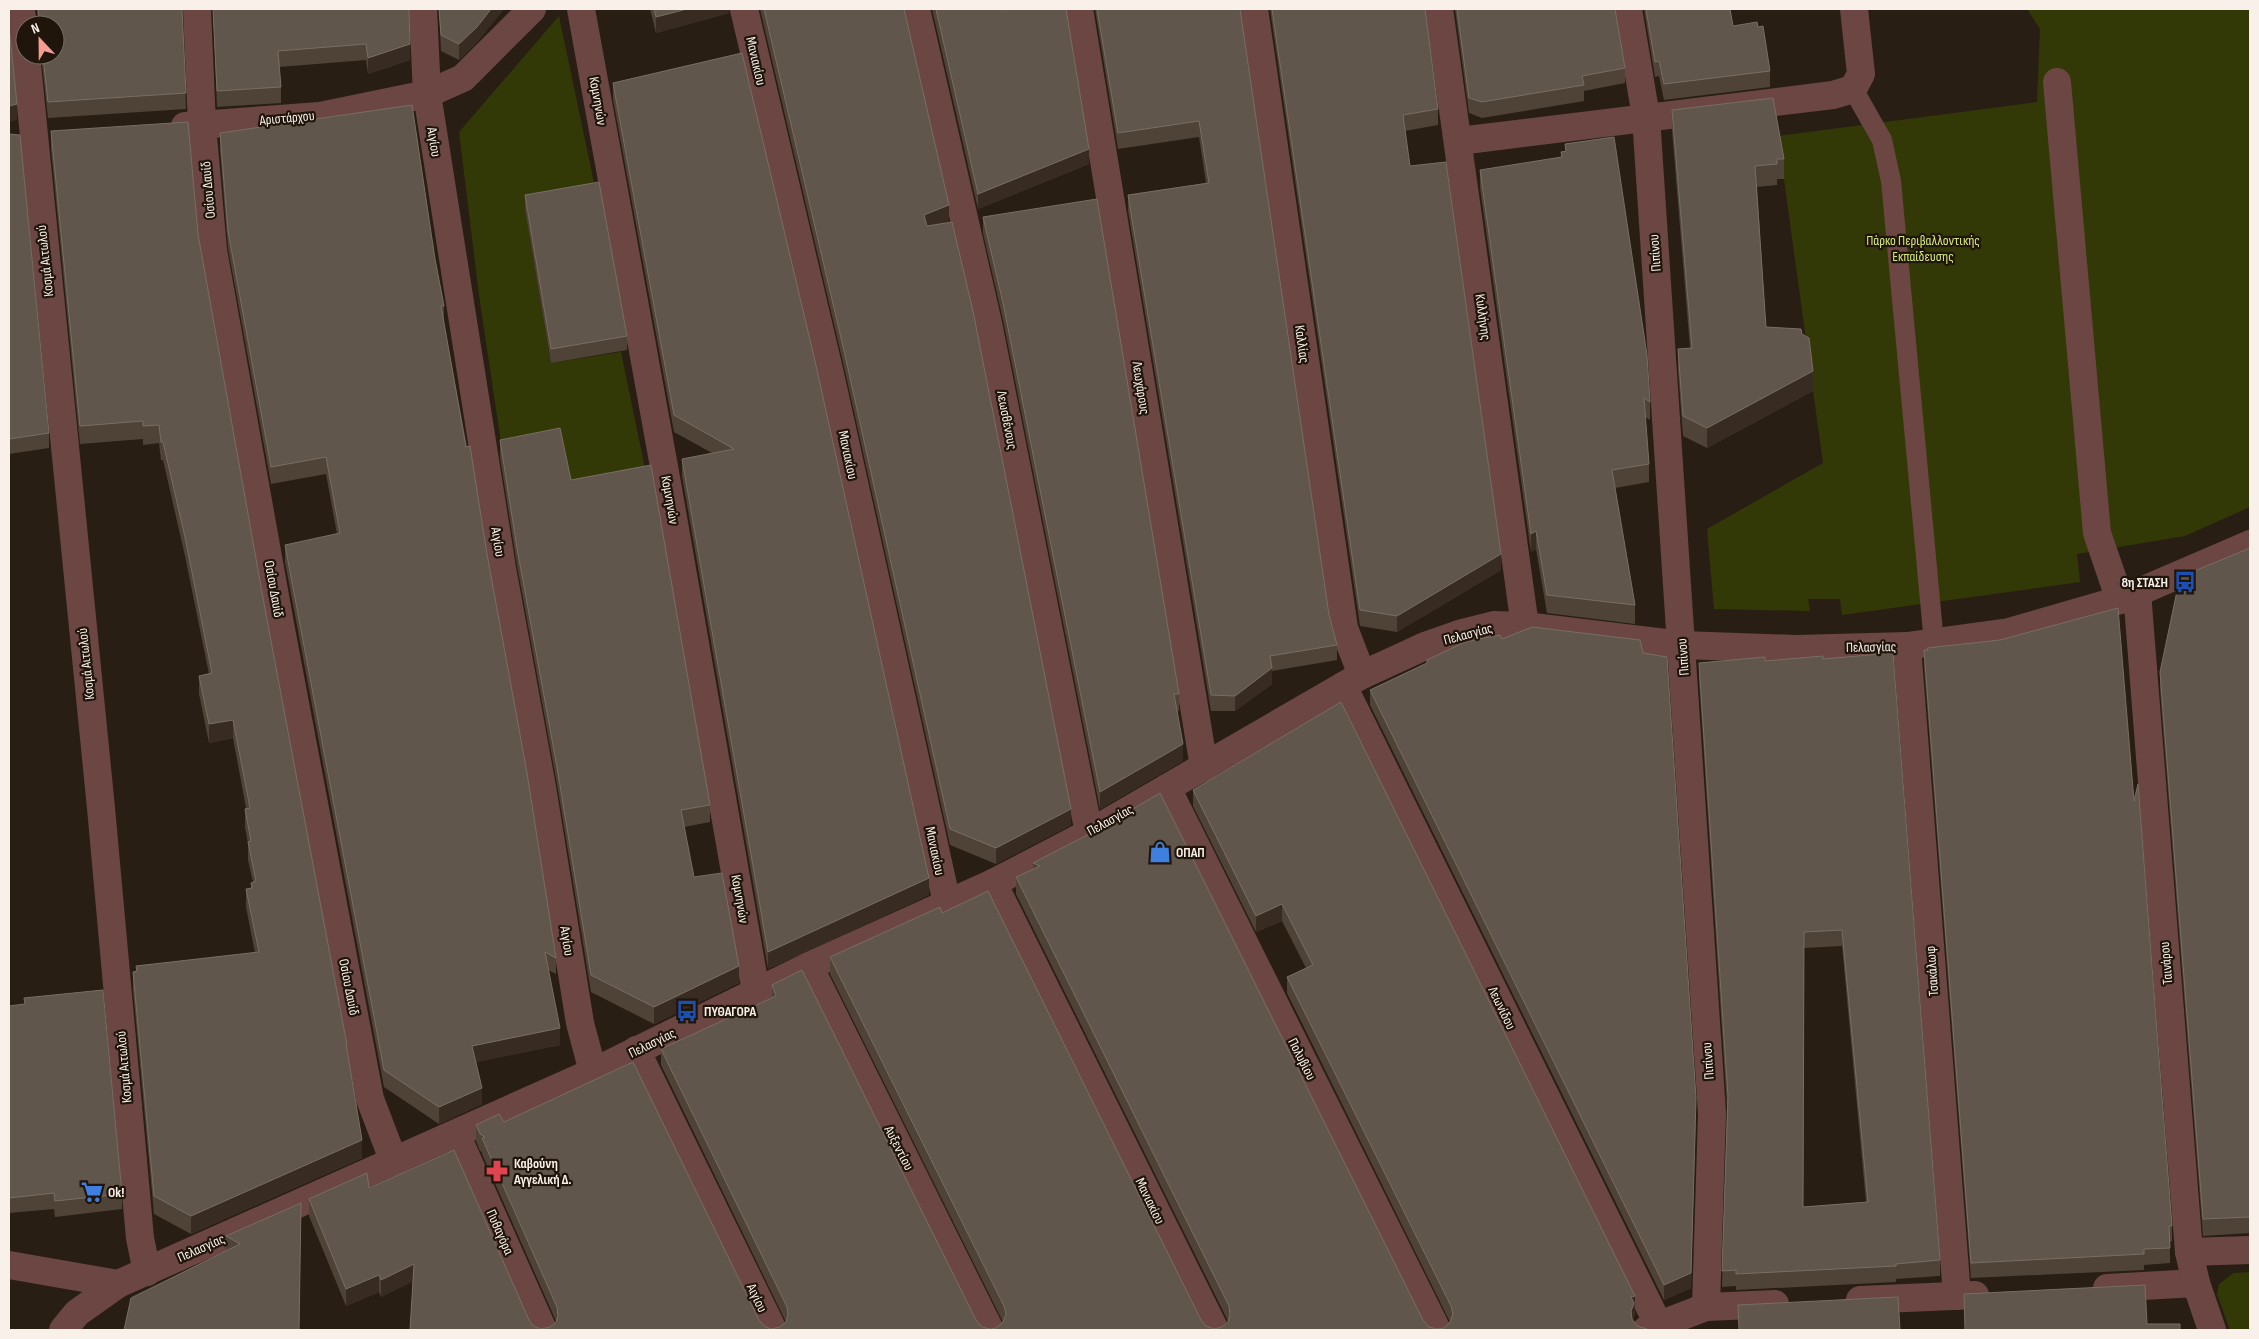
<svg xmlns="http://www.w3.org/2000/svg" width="2259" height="1339" viewBox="0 0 2259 1339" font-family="'Sofia Sans Condensed',sans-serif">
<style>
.green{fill:#323906}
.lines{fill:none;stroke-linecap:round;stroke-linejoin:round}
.service{stroke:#6b4643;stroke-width:20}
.pedestrian{stroke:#6b4643;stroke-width:28}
.minor{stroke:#6b4643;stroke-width:28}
.tertiary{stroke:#6b4643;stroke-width:28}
.wall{fill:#4f4338;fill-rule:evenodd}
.shaded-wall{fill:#382c22}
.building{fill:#61564b;stroke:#796e64;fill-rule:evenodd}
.labels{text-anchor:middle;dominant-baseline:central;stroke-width:4.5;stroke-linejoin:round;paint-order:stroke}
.street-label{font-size:14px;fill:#f8f0e9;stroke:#20150b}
.park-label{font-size:14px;fill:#d4ea75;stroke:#20150b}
.poi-label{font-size:14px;font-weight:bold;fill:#f8f0e9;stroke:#20150b;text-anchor:start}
</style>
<rect width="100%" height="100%" fill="#291e14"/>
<!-- green -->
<g class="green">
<path d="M2027,9H2250V507L2185,536L2077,554L2080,582L1842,615L1840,599H1808L1810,611L1714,609L1707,529L1823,463L1778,136L2037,102L2040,29Z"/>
<path d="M559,16L597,197L528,225L551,363L621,352L648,483L587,494L503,456L479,295L459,132Z"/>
<path d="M2250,1272V1330H2230L2217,1294L2219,1284L2234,1273Z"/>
</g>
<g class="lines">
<!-- service -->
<path class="service" d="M1853,89L1882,140L1891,181L1934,643"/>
<!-- pedestrian -->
<path class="pedestrian" d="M2057,82L2097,533L2120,600"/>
<!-- minor -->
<g class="minor">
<path d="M21,9L25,49"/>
<path d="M197,9L202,125L213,250L280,624L370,1099L394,1162"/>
<path d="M423,9L427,94L502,568L542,787L580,1023L593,1072"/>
<path d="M581,9L665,472L756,992"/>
<path d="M744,9L830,374L947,903"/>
<path d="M916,9L988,323L1089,833"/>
<path d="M1079,9L1204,767"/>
<path d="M1254,9L1344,628L1362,675"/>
<path d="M1439,9L1525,626"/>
<path d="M1628,9L1646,117L1712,1113L1706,1307"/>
<path d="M26,55L101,808L140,1238L147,1272"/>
<path d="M185,126L320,116L427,94L463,78L532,9"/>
<path d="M1459,141L1833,95L1853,89L1861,74L1854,9"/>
<path d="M1907,646L1957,1296"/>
<path d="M1343,686L1661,1330"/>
<path d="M1167,788L1437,1330"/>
<path d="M993,883L1215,1330"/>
<path d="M809,966L990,1330"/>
<path d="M636,1050L773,1330"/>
<path d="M456,1134L543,1330"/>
<path d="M2189,1252L2250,1250"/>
<path d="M9,1265L118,1284"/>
<path d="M2107,1288L2196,1283"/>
<path d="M1860,1300L1975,1295"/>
<path d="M1646,1330L1706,1307L1775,1304"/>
</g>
<!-- tertiary -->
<g class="tertiary">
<path d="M2137,592L2189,1252L2196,1283L2212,1330"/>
<path d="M63,1330L77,1313L118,1284L593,1072L809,966L993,883L1089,833L1362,675L1425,646L1462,633L1494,625L1525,626L1682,645L1797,649L1907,646L2009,632L2120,600L2250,544"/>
</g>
</g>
<!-- wall -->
<g class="wall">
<path d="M37,9H182L186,109L48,118L41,55H55V25H38Z"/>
<path d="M213,9H409L410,60L368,74L366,60L279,67L281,87V103L217,107Z"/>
<path d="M439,9H504L477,42L459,60L441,51Z"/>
<path d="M650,9H729V13L656,33Z"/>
<path d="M760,9H904L949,221L941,224L1071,825L996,864L950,845L845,371Z"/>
<path d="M932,9H1002L1089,164L978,209Z"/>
<path d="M1095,9H1240L1329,615L1337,645V660L1272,671V684L1235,711H1211L1128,211V195L1206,183L1199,137L1118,149Z"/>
<path d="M1270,9H1425L1438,109V125L1405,131L1410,166L1501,570L1397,632L1360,626Z"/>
<path d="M1455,9H1615L1625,68V83L1584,91V101L1482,118L1469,113Z"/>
<path d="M1644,9H1730L1733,26L1770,71V87L1664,100L1659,76L1655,77Z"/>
<path d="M613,83L929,895L768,969L682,476V459L712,453L674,432L613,99Z"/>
<path d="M1672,110L1784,159V179H1777V185L1757,187L1766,327L1813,391L1707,448L1683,436L1678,370V349L1690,348L1672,131Z"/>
<path d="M51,131L198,234L265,609L347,1045V1054L362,1158L191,1234L154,1214L133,990V972L136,971V966L255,953L246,907V889L251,888V883L253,882L248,860V844L245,827V809L246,808L233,738L209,743L199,694V676L209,674L185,556L163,460H161L159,443L143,445V439L80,444L51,149Z"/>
<path d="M220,133L435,259L444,306V323L487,554L556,958V974L548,970L560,1045L476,1062L482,1104L439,1124L384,1087L285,562V545L337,534L326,474L271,484L228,248L220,150Z"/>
<path d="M9,134L49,433V448L9,454Z"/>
<path d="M1565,144L1650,402V420L1645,417L1649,464V482L1615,488L1635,605V624L1547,613L1536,549L1531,552L1480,188V170L1561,157V152L1565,151Z"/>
<path d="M525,195L627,336V350L551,363L525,209Z"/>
<path d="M983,217L1179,694V711H1177L1183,761L1100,809L1003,320L983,233Z"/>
<path d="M500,440L571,480L710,805V822L684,827L694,877L739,983L654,1024L591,992L557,784L517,565L500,457Z"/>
<path d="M2250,548V1233L2203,1236L2160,689V672Z"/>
<path d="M1924,650L2134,801L2172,1226V1241L2170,1242V1263L2144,1265V1270L1971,1278L1924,666Z"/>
<path d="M1765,661L1940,1260V1276L1896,1279V1282L1736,1290V1286L1722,1287L1727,1107L1699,679V663ZM1842,946L1866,1202L1803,1207L1804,948Z"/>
<path d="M1427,663L1696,1113L1691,1288L1664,1300L1370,705V690Z"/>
<path d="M1193,790L1635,1312L1633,1322L1637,1326L1647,1330H410L413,1281L381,1297L379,1292L346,1306L309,1216V1199L369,1188L529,1320L533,1326L541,1329L550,1327L556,1322V1321L482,1154V1152L480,1151L476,1141V1125L504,1122L759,1320L764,1326L771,1329L780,1327L786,1322L661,1065V1049L772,998V985L976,1320L982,1327L990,1329L996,1328L1003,1322L830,974V957L942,913L1201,1320L1206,1326L1214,1329L1222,1327L1228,1321L1016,894V877L1033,869V863L1097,830L1423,1320L1429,1327L1437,1329L1444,1328L1450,1322L1287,993V977L1306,968L1282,921L1256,932L1193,806Z"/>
<path d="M9,1006L122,1194V1209L55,1217L54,1209L9,1213Z"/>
<path d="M301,1203L299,1330L226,1251V1236Z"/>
</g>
<!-- shaded-wall -->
<g class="shaded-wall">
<path d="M491,9H504L477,42L459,60V44Z"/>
<path d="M687,9H729V13L656,33V17Z"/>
<path d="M410,44V60L368,74V58Z"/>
<path d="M17,104V120L9,122V106Z"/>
<path d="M1089,149V164L978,209V194Z"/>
<path d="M949,205V221L924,231V215Z"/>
<path d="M1813,371V391L1707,448V428Z"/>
<path d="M1536,531V549L1531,552V534Z"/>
<path d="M1501,554V570L1397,632V616Z"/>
<path d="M1272,668V684L1235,711V696Z"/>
<path d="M233,720V738L209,743V724Z"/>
<path d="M1183,744V761L1100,809V792Z"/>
<path d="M1071,809V825L996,864V848Z"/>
<path d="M929,878V895L768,969V952Z"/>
<path d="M1282,904V921L1256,932V916Z"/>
<path d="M739,966V983L654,1024V1007Z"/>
<path d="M560,1028V1045L472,1063V1046Z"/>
<path d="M482,1088V1104L439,1124V1107Z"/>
<path d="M1696,1098L1691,1288L1664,1300V1285Z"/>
<path d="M362,1140V1158L191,1234V1216Z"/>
<path d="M414,1264V1281L381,1297V1280Z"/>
<path d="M379,1275V1292L346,1306V1289Z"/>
<path d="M1635,1296L1634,1320L1631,1328V1297Z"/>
</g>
<!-- building -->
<g class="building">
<path d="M38,9H182L186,93L48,102L43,55H55V25H40Z"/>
<path d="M213,9H409L410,44L368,58L366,44L278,51L281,87L217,91Z"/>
<path d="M439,9H491L477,27L459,44L441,35Z"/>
<path d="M654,9H687L656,17Z"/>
<path d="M764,9H904L949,205L924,215L927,226L952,222L973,311L1071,809L996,848L950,829L845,355Z"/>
<path d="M936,9H1002V10L1011,9H1066L1089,149L978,194Z"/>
<path d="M1097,9H1240L1329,615L1337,645L1270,656L1272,668L1235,696L1211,695L1128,195L1209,183L1199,121L1118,133Z"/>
<path d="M1272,9H1425L1438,109L1403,115L1410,166L1446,162L1501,554L1397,616L1360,610Z"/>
<path d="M1457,9H1615L1625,68L1582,76L1584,85L1482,102L1469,98Z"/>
<path d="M1646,9H1730L1733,26L1757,22L1758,27L1763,26L1770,71L1664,84L1659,61L1655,62Z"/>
<path d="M9,27L17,104L9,106Z"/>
<path d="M742,53L815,361L929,878L768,952L682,459L734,449L674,415L613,83Z"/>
<path d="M1773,98L1784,159H1777V164L1755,166L1766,327L1801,329L1802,334L1809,338L1813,371L1707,428L1683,416L1678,349L1692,348L1672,110Z"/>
<path d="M412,105L435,259L444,306H441L466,447L470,446L487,554L527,773L556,958L545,952L560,1028L472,1046L482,1088L439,1107L384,1070L285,545L340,533L326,457L271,467L228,231L220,133Z"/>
<path d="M188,122L198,234L265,609L347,1045L346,1044L362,1140L191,1216L154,1196L133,972L137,971L136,966L259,952L246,889L252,888L251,883L256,881L248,842L251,841L245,809L250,808L233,720L209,724L199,676L212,673L185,537L163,442H161L159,425L143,426V421L80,426L51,131Z"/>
<path d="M9,134L20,135L49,433L9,439Z"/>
<path d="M1614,137L1647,355L1650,402L1644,398L1649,464L1612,470L1635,605L1547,595L1536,531L1531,534L1480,170L1562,157L1561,152L1566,151L1565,144Z"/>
<path d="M599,182L627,336L551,349L525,195Z"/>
<path d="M1097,199L1179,694H1174L1183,744L1100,792L1003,303L983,217Z"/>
<path d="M560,428L571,480L651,465L710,805L681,810L694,877L722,873L739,966L654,1007L591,975L557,767L517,548L500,440Z"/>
<path d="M2250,548V1217L2203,1219L2160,672L2180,577Z"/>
<path d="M2118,608L2134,801L2138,784L2172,1226H2169L2170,1248L2144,1249V1254L1971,1263L1924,650H1928L1927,648L2000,640Z"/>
<path d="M1532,627L1640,640L1643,653L1667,657L1696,1098L1691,1273L1664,1285L1370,690L1427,663V660L1465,642L1500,635L1502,639Z"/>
<path d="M1893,653L1940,1260L1896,1264V1266L1736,1274V1270L1722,1271L1728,1096L1699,663L1765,657V661L1823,656V659ZM1842,930L1868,1202L1803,1207L1804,932Z"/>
<path d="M1341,702L1635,1296L1631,1297L1634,1303L1631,1311L1632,1319L1637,1326L1647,1329V1330H410L414,1264L381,1280L379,1275L346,1289L309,1199L367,1173L369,1188L454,1150L529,1320L533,1326L541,1329L550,1327L556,1322L558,1316L557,1307L482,1138L485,1137L480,1134L476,1125L499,1114L504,1122L633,1062L759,1320L764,1326L771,1329L780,1327L786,1322L788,1315L787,1307L661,1049L776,996L772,985L802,970L976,1320L982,1327L990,1329L996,1328L1003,1322L1006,1314L1004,1306L830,957L940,907L942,913L988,891L1201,1320L1206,1326L1214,1329L1222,1327L1228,1322L1230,1315L1229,1306L1016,877L1040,866L1033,863L1097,830L1160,793L1423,1320L1429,1327L1437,1329L1444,1328L1450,1322L1453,1314L1451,1306L1287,977L1313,965L1282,904L1256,916L1193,790Z"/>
<path d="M103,990L122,1194L55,1201L54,1193L9,1198V1006L25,1004L24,998Z"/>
<path d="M301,1203L299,1330H124L131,1298L240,1244L226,1236Z"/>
<path d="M2145,1285L2147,1324H2180V1330H1965L1964,1294Z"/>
<path d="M1898,1297L1900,1330H1739L1738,1305Z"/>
</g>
<!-- icons -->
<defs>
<g id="bus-bare" transform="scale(1.725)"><path d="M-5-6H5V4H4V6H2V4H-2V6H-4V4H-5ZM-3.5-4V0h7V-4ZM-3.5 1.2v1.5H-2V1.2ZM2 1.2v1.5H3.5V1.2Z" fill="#1a4fb4" stroke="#20150b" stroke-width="2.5" paint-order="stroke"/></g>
<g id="shop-bare" transform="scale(1.725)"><path d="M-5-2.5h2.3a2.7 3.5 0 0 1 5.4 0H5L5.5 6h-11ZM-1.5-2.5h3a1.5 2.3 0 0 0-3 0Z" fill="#3f7fe0" stroke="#20150b" stroke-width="2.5" paint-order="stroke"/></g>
<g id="pharmacy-bare" transform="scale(1.725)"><path d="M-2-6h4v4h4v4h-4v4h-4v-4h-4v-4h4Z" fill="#e0444e" stroke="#20150b" stroke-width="2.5" paint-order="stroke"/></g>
<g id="supermarket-bare" transform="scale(1.725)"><path d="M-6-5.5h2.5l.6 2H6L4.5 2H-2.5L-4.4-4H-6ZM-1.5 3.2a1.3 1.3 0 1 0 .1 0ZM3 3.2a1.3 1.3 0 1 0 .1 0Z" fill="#3f7fe0" stroke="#20150b" stroke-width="2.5" paint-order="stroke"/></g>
</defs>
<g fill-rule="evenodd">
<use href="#bus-bare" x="2185" y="582"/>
<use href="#shop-bare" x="1160" y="852"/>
<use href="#bus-bare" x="687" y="1011"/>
<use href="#pharmacy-bare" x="497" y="1171"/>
<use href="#supermarket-bare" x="92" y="1192"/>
</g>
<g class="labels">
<!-- street labels -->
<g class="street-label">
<text transform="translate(756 61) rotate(77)">Μανιακίου</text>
<text transform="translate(598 101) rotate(80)">Κομνηνών</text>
<text transform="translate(287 118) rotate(-5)">Αριστάρχου</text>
<text transform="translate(434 142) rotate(81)">Αιγίου</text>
<text transform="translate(208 190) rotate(-95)">Οσίου Δαυίδ</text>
<text transform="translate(1655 253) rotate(-94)">Πιπίνου</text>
<text transform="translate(45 261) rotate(-96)">Κοσμά Αιτωλού</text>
<text transform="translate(1483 317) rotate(82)">Κυλλήνης</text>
<text transform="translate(1302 344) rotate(82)">Καλλίας</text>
<text transform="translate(1141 388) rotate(81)">Λεωχάρους</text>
<text transform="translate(1007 420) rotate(79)">Λεωσθένους</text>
<text transform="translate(848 455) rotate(78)">Μανιακίου</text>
<text transform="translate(670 500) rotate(80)">Κομνηνών</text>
<text transform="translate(498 542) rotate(81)">Αιγίου</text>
<text transform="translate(274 589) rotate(80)">Οσίου Δαυίδ</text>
<text transform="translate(1468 634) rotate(-15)">Πελασγίας</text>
<text transform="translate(1871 647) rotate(-1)">Πελασγίας</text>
<text transform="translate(1683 657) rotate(-94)">Πιπίνου</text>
<text transform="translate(86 664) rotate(-96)">Κοσμά Αιτωλού</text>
<text transform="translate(1110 820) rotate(-29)">Πελασγίας</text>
<text transform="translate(935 851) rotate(78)">Μανιακίου</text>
<text transform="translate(740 899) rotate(80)">Κομνηνών</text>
<text transform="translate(567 941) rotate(81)">Αιγίου</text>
<text transform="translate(2166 963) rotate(-95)">Ταινάρου</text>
<text transform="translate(1932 971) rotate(-94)">Τσακάλωφ</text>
<text transform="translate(349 987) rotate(79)">Οσίου Δαυίδ</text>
<text transform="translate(1502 1008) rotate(64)">Λεωνίδου</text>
<text transform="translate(652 1043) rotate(-26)">Πελασγίας</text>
<text transform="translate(1302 1059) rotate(63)">Πολυβίου</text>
<text transform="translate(1708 1061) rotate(-94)">Πιπίνου</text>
<text transform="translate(124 1067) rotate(-95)">Κοσμά Αιτωλού</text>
<text transform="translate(899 1148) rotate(63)">Αυξεντίου</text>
<text transform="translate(1150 1201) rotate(64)">Μανιακίου</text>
<text transform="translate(500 1232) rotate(66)">Πυθαγόρα</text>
<text transform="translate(201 1248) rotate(-24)">Πελασγίας</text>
<text transform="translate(757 1298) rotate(64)">Αιγίου</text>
</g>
<!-- park labels -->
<g class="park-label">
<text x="1923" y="240">Πάρκο Περιβαλλοντικής<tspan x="1923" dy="16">Εκπαίδευσης</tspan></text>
</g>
<!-- poi labels -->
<g class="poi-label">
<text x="2168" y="582" text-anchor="end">8η ΣΤΑΣΗ</text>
<text x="1176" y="852">ΟΠΑΠ</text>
<text x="704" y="1011">ΠΥΘΑΓΟΡΑ</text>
<text x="514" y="1163">Καβούνη<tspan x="514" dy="16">Αγγελική Δ.</tspan></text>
<text x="108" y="1192">Ok!</text>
</g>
</g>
<!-- border -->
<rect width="2259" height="1339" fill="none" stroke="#f8f0e9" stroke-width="20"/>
<!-- north arrow -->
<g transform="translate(40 40) rotate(338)"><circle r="24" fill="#20150b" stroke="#766d64"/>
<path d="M0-4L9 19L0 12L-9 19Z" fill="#f59c93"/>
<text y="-8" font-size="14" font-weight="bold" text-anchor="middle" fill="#f8f0e9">N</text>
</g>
</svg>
